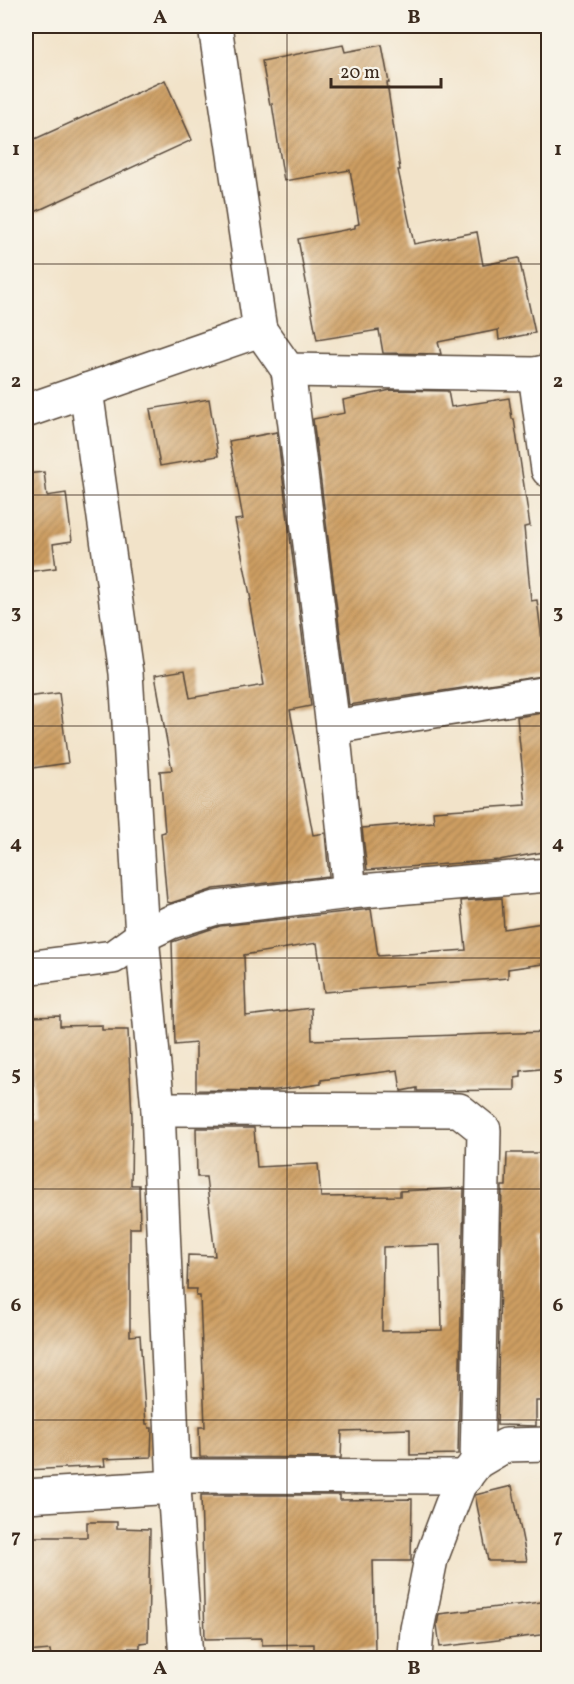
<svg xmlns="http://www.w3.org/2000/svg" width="574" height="1684" viewBox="0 0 574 1684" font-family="Vollkorn,serif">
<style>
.building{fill:url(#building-hatch);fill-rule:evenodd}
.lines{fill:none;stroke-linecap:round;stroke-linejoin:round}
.minor-casing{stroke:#564638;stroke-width:36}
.minor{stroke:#fff;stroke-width:33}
.grid{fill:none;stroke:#3b2a1e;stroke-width:1.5;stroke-opacity:0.55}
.neatline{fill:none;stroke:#3b2a1e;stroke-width:2}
.grid-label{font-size:20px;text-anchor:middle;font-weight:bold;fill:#3b2a1e}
</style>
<defs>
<pattern id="building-hatch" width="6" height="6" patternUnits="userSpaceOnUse" patternTransform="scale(1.5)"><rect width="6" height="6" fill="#cd9e62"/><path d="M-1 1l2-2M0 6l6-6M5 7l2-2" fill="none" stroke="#a88150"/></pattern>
</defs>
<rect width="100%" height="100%" fill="#f7f3e8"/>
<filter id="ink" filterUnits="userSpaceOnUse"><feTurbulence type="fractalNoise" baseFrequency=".0167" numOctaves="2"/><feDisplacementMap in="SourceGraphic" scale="12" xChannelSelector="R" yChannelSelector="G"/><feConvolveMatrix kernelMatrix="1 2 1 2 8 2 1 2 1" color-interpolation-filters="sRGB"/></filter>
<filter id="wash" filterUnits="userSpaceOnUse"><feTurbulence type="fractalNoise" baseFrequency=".008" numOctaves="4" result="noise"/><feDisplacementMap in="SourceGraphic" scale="24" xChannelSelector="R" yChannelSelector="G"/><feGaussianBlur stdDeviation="1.35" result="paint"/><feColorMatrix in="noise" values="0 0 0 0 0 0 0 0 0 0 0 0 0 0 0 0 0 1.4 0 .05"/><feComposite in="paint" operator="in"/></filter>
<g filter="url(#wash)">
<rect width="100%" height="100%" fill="#f2e3c9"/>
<g id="blocks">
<!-- building -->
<g class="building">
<path d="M343,45L345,52L382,45L389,83H387L400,170H398L414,244L477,232L483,265L519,258L535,333L499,340L498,330L438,342L441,354L383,353L379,330L317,340L298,239L355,228V225L359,224L350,170L284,181L272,104L270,105L262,61Z"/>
<path d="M165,80L192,140L26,216V143Z"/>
<path d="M391,390L448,391L451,407L509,398L512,419H514L530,526L524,527L531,601L537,600L542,640H546L549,675L349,705L313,419L345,413L343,400Z"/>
<path d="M209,399L218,456L160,466L150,409Z"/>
<path d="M277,432L311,706L290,710L313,835L325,833L329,876L214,889L171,903L167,902L161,833L165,832L160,771L172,770L155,675L185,670L190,698L264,685L249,600H251L235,520L243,519L229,441Z"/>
<path d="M44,472L47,496L66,493L72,541L53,544L56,568L26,572V474Z"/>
<path d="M59,693L68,763L26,769V697Z"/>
<path d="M549,712V851L499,860L367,870L362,828L434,822L433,811L526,805L517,717Z"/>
<path d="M502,898L504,929L549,922V963L508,969V978L324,992L317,943L244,955L246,1016L311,1008L312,1040L549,1032V1068L521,1071V1077L515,1078V1090L417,1091V1088L401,1091L398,1070L321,1080V1084L269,1091L196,1090V1043L175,1045L172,942L220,926L371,909L378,956L466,950L461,901Z"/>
<path d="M60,1016V1026L102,1025V1030H128L132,1117L131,1185H139L140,1228H130V1336L140,1335L146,1424H148L149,1428H152L151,1457L104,1459L105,1466L26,1470V1116H34L31,1017Z"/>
<path d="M196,1128H254L257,1167L318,1164L321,1197L400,1196V1191L464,1188L458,1454L410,1455V1429L342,1431L341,1458L200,1457L199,1427H205L200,1296H196L197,1289H187L188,1255L215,1256L206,1177H197ZM440,1245L442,1330L382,1331L383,1247Z"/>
<path d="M507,1153H549V1236H542L543,1291H549L548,1401H536V1426L497,1425L502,1186H506Z"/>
<path d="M512,1486L527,1561H488L475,1495Z"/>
<path d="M201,1495H340V1500L412,1499L411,1561H373L375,1650L314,1652V1644L262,1645V1638L205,1639Z"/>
<path d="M87,1522H117V1528L150,1529L148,1642L140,1643V1648H122L121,1652L51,1656L50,1650L26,1652V1537H87Z"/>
<path d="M549,1601V1634L440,1647L437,1625L439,1614Z"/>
</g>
</g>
</g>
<g filter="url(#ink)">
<use href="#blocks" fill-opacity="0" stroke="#564638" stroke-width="1.5"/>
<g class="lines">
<!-- minor casing -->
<g class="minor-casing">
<g id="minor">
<path d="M215,26L260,330"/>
<path d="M288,370L333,727L350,892"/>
<path d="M535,374L548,470"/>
<path d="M86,390L126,673L142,936L158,1109L174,1487L186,1658"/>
<path d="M26,411L260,330L288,370L535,374L548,371"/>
<path d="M333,727L548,693"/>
<path d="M26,968L113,957L142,936L171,922L216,908L350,892L548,875"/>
<path d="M158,1109L459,1110L484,1130L477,1462"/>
<path d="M174,1476L466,1477"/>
<path d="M26,1496L174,1487"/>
<path d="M415,1658L417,1629L431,1559L459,1485L477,1462L506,1445L548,1444"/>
</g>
</g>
<!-- minor -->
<use href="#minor" class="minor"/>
</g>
</g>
<!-- grid -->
<path class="grid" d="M287,26V1658M26,264H548M26,495H548M26,726H548M26,958H548M26,1189H548M26,1420H548"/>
<!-- margin -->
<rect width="574" height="1684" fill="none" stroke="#f7f3e8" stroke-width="66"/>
<!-- scale -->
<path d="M331 78v9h110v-9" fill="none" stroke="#3b2a1e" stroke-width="3"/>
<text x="340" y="78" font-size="18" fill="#3b2a1e" stroke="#f7f3e8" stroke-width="4.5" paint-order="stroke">20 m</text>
<rect x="33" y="33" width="508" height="1618" class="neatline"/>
<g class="grid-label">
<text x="160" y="23">A</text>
<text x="414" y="23">B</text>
<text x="16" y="155">1</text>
<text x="558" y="155">1</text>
<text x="16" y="387">2</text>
<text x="558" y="387">2</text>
<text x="16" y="618">3</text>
<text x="558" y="618">3</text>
<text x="16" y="849">4</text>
<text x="558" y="849">4</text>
<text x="16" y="1080">5</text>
<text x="558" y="1080">5</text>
<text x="16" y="1311">6</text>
<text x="558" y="1311">6</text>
<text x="16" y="1542">7</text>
<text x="558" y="1542">7</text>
<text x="160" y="1674">A</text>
<text x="414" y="1674">B</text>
</g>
</svg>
